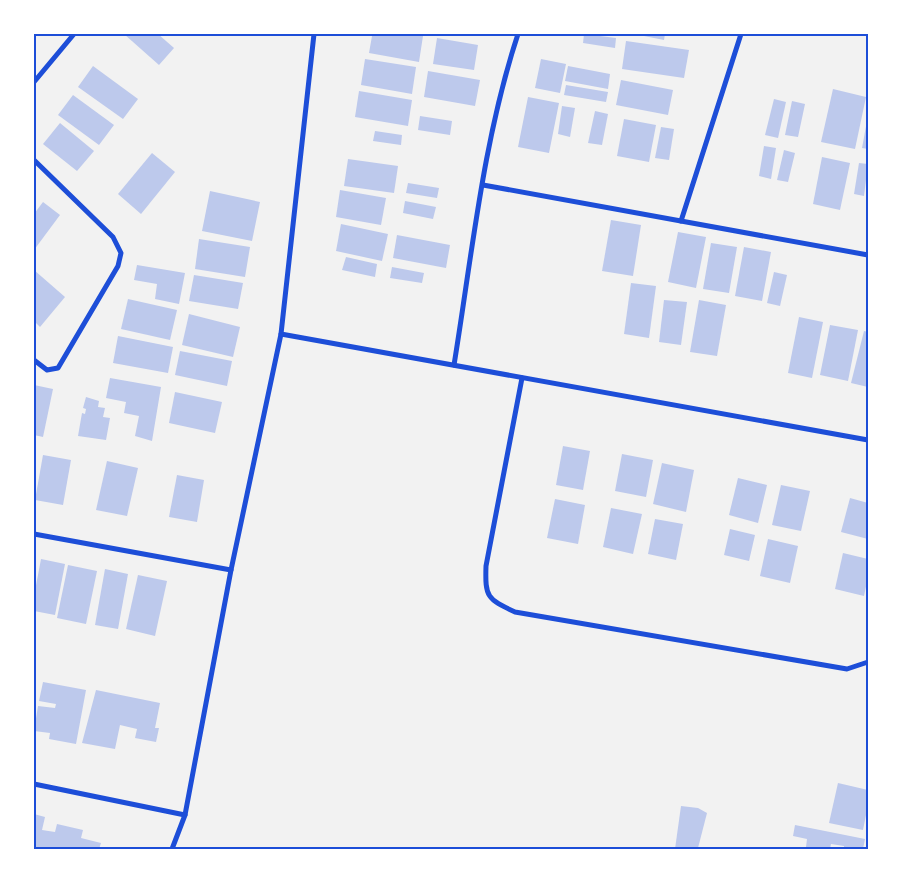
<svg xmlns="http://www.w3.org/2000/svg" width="902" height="883" viewBox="0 0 902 883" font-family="'Times New Roman',serif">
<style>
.building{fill:#bdc9ec}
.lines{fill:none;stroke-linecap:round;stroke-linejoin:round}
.minor{stroke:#1d4ed8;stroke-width:5}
.neatline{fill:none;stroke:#1d4ed8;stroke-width:2}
</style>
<rect width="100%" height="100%" fill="#f2f2f2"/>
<!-- building -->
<g class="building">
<path d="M124,34H158L174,48L159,65Z"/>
<path d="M375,34H409L423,36L419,62L369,53L372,36H375Z"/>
<path d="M584,34L616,38L615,48L583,43Z"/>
<path d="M634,34H665L664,40Z"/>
<path d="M437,38L478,45L474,70L433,64Z"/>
<path d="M626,41L689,50L684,78L622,69Z"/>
<path d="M365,59L416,67L412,94L361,85Z"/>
<path d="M541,59L566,64L560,93L535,88Z"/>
<path d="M93,66L138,99L123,119L78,87Z"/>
<path d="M568,66L610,74L608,89L565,81Z"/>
<path d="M428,71L480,80L475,106L424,97Z"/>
<path d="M621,80L673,90L668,115L616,105Z"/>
<path d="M566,85L608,92L606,102L564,95Z"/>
<path d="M833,89L866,97L855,149L821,142Z"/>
<path d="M359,91L412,100L408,126L355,117Z"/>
<path d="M73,95L114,125L99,145L58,115Z"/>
<path d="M528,97L559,103L549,153L518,147Z"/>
<path d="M774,99L786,102L778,138L765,135Z"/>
<path d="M792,101L805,104L798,137L785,135Z"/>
<path d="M562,106L575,108L570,137L558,134Z"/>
<path d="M595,111L608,114L602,145L588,143Z"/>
<path d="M420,116L452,121L450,135L418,130Z"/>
<path d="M624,119L656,125L649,162L617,156Z"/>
<path d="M867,121L868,122V149L862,148Z"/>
<path d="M60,123L94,151L77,171L43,144Z"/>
<path d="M661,127L674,129L669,160L655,158Z"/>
<path d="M375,131L402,135L401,145L373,141Z"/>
<path d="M764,146L776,148L771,179L759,176Z"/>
<path d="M784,150L795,153L788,182L777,180Z"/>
<path d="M152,153L175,172L141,214L118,194Z"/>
<path d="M822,157L850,163L840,210L813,204Z"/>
<path d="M348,159L398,166L394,193L344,186Z"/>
<path d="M859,163L868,164L864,196L854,194Z"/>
<path d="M408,183L439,188L437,198L406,193Z"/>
<path d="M340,190L386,198L381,225L336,217Z"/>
<path d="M210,191L260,202L252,241L202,231Z"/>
<path d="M405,201L436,207L433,219L403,213Z"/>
<path d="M43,202L60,215L34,250V214Z"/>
<path d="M611,220L641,225L633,276L602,271Z"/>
<path d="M341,224L388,234L382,261L336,251Z"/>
<path d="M678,232L706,237L696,288L668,282Z"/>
<path d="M397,235L450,245L446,268L393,258Z"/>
<path d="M199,239L250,247L245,277L195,269Z"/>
<path d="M711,243L737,247L729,293L703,289Z"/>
<path d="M744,247L771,252L762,301L735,296Z"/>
<path d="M346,257L377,264L375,277L342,270Z"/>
<path d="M137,265L185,273L179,304L155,299L157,284L134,280Z"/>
<path d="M392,267L424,273L422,283L390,278Z"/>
<path d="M34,270L65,297L40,327L34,321Z"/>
<path d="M774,272L787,275L780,306L767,303Z"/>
<path d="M194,275L243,283L238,309L189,301Z"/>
<path d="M631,283L656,286L649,338L624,334Z"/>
<path d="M128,299L177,310L170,340L121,329Z"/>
<path d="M664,300L687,302L681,345L659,342Z"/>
<path d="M699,300L726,305L717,356L690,352Z"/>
<path d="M189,314L240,327L233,357L182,345Z"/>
<path d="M799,317L823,322L812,378L788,373Z"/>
<path d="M830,325L858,330L848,381L820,375Z"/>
<path d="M864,331L868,332V387L851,383Z"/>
<path d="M118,336L173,347L168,373L113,363Z"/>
<path d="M180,351L232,361L227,386L175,375Z"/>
<path d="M110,378L161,387L152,441L135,436L139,416L124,413L126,402L106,398Z"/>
<path d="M34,385L53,389L43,437L34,435Z"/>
<path d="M175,392L222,402L215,433L169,423Z"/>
<path d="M86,397L99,401L98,407L105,408L103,417L110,418L106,440L78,436L82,413L85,414L86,409L83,408Z"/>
<path d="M563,446L590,451L583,490L556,485Z"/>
<path d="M622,454L653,460L646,497L615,491Z"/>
<path d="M43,455L71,460L63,505L35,500Z"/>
<path d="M107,461L138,468L127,516L96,510Z"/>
<path d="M662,463L694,470L686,512L653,504Z"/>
<path d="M177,475L204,480L197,522L169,517Z"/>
<path d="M738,478L767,485L758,523L729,515Z"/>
<path d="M781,485L810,491L801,531L772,525Z"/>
<path d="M850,498L868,503V539L841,532Z"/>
<path d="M555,499L585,505L578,544L547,538Z"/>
<path d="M611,508L642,514L633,554L603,547Z"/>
<path d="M655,519L683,524L676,560L648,554Z"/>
<path d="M730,529L755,535L749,561L724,555Z"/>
<path d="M768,539L798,546L790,583L760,576Z"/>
<path d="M843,553L868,559V577L864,596L835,589Z"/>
<path d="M41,559L65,564L55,615L34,611V596Z"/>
<path d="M68,565L97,571L86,624L57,618Z"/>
<path d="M105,569L128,574L118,629L95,625Z"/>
<path d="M138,575L167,581L155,636L126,629Z"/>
<path d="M43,682L86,690L76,744L49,739L50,733L34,731L38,706L55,708L56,704L39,701Z"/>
<path d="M96,690L160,703L155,728H159L156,742L135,738L137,729L120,725L115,749L82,743Z"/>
<path d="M838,783L868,790V805L863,830L829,823Z"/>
<path d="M681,806L698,808L707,813L698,848L675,849Z"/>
<path d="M34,814L45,817L42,830L55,832L57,824L83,830L81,838L101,843L99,849H34Z"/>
<path d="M795,825L865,839L863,849H844V846L831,844L830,849L806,847L807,839L793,836Z"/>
</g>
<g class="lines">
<!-- minor -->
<g class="minor">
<path d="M34,82L74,34"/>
<path d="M34,160L113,237L121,253L118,266L58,368L47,370L34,360"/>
<path d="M483,185L868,255"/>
<path d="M681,221L741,34"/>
<path d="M281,334L868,440"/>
<path d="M454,365C472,255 483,140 518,34"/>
<path d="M522,378L486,566C485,597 487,599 515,612L847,669L868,662"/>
<path d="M34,534L231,570"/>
<path d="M34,784L185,815"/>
<path d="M172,849L185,815L231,570L281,334L314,34"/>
</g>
</g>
<!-- border -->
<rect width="902" height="883" fill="none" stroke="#ffffff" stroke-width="70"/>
<rect x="35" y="35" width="832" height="813" class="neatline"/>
</svg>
